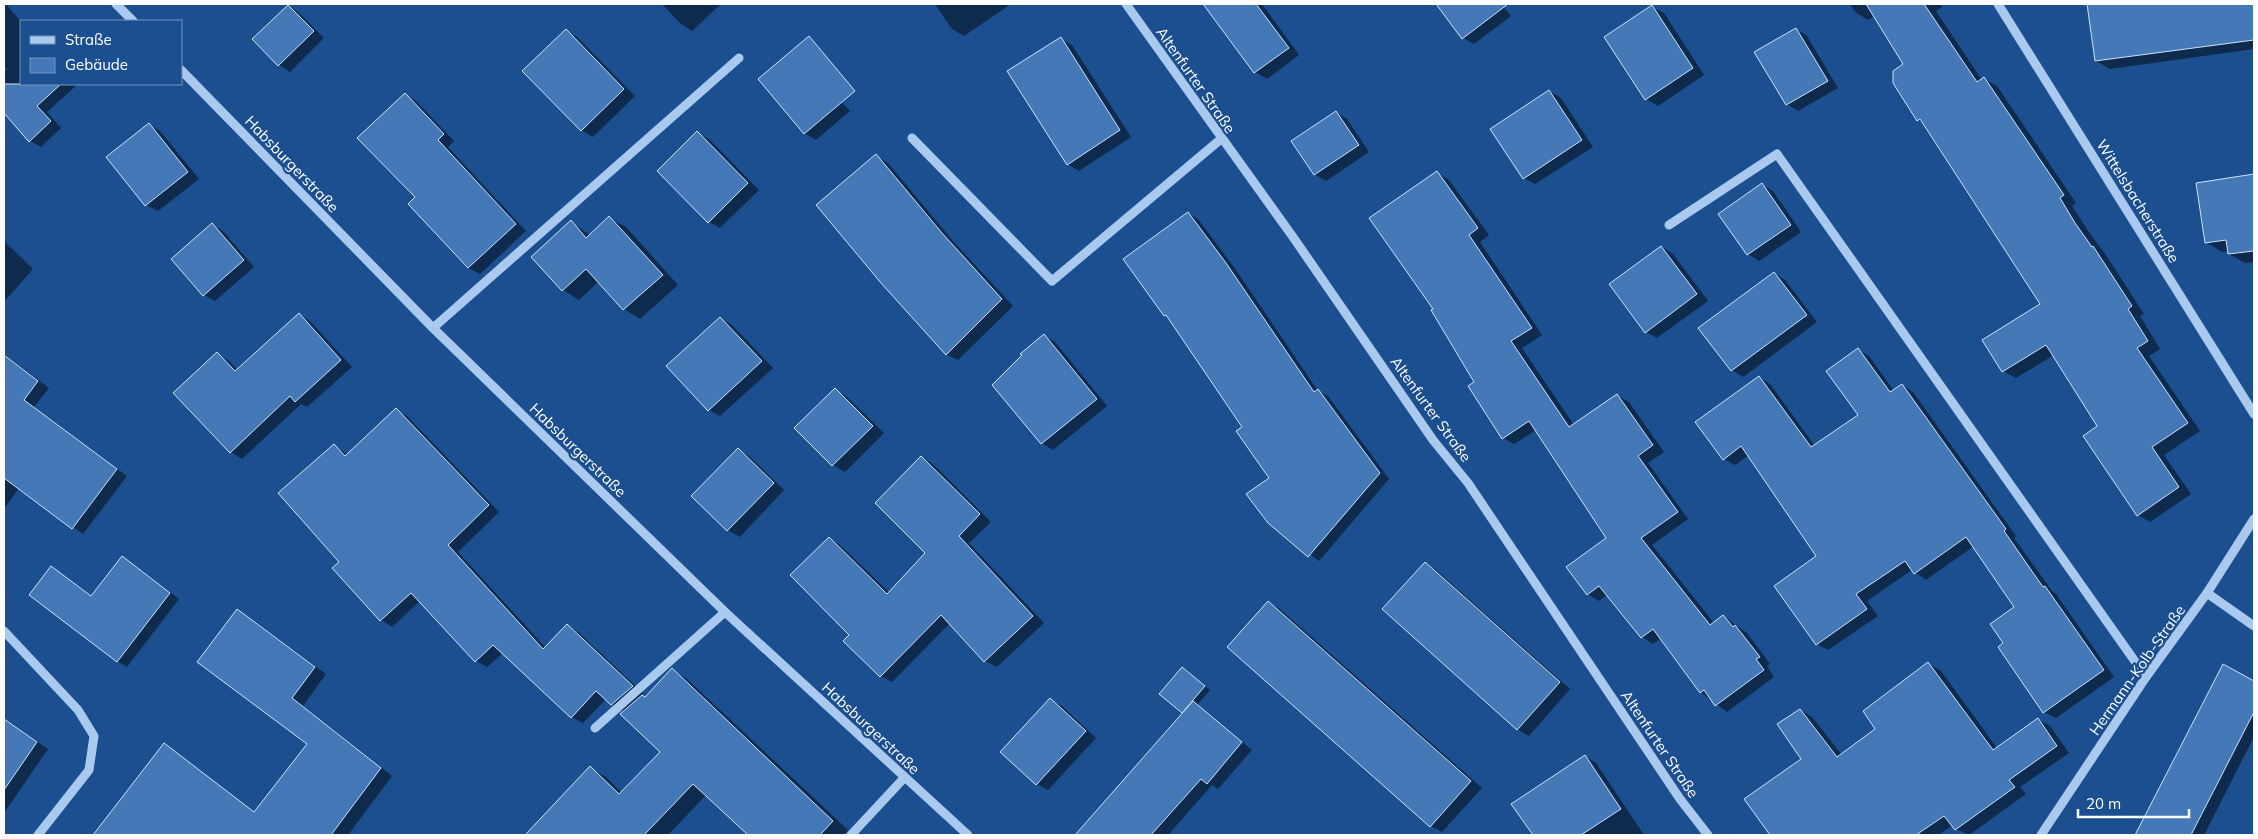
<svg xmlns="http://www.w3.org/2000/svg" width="2258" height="839" viewBox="0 0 2258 839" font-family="Mulish,sans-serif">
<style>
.shadow{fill:#0007}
.building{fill:#4478b7;stroke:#cfe3fa}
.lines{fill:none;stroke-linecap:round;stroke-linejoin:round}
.minor{stroke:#a9c9ee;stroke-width:9}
.labels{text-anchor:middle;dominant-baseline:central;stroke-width:4.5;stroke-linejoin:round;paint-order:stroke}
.street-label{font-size:15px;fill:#fff;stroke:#1b4f8f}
</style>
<rect width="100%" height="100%" fill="#1b4f8f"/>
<!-- shadow -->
<g class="shadow">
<path d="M4,4H6L21,22V84H78L47,112L61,128L41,147L30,141L4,111V73L7,69L4,65Z"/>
<path d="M662,4H721L692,31L681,24Z"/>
<path d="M935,4H1011L964,36L952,29Z"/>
<path d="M1207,4H1262L1299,55L1267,79L1255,72L1205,5Z"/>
<path d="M1437,4H1501L1511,16L1474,44L1463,38Z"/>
<path d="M1850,4H1940L1942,7L1936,11L1982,80L1984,79L1997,86L2076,203L2072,206L2088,231L2106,255L2144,314L2140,316L2160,349L2149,356L2200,431L2164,455L2191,494L2150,522L2138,515L2099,426L2054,355L2016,378L2003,371L2041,304L1925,124L1918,120L1905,65L1875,16L1868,20L1855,12Z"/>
<path d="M2089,4H2254V49L2110,69L2096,61Z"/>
<path d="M288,6L299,13L324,38L290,72L279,65Z"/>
<path d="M1652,7L1664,13L1704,75L1658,106L1646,99L1605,38Z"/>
<path d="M1796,29L1807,36L1838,88L1798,111L1787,104Z"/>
<path d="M566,30L577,37L635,96L593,137L581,130Z"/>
<path d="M1061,39L1072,45L1131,137L1079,171L1067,164Z"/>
<path d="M801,60L850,111L816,140L804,133Z"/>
<path d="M1549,91L1561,98L1593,147L1535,184L1524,178Z"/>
<path d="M405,94L416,101L454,141L448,147L526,231L480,274L468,268L417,197Z"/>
<path d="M1336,112L1347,119L1369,152L1326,181L1314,174Z"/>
<path d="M149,125L160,131L199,179L158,211L146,205Z"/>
<path d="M698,133L709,139L759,190L720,228L709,222Z"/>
<path d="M876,156L888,163L953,241L1013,306L958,360L946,354Z"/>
<path d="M1437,173L1448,179L1489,235L1480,242L1542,335L1522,348L1574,425L1617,395L1629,402L1664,452L1648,463L1688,519L1652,545L1714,623L1723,616L1747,633L1770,664L1767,666L1774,677L1727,712L1700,692L1661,638L1653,644L1642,637L1608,594L1599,601L1587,594L1607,538L1536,430L1514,444L1503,438L1435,309Z"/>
<path d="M2254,176V262L2245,263L2229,254V251L2222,252L2206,242L2197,184Z"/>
<path d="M1762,185L1773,191L1801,232L1759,261L1748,254Z"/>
<path d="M1188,213L1198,219L1236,270L1318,391L1328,396L1389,479L1319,561L1269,523L1271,479L1244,427L1170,318L1165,315Z"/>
<path d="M609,218L626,227L678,285L640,319L624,309L599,281L579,300L563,290L533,257L571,222L590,235Z"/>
<path d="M212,224L223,231L254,267L215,301L204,295Z"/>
<path d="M4,241L33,269L4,302Z"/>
<path d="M1662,247L1673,254L1708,301L1657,338L1646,332Z"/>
<path d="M1774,273L1785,280L1817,322L1743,377L1732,370L1700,328Z"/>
<path d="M299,314L310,321L352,367L307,407L301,404L242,459L231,452L175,393L217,353L228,360L238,370Z"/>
<path d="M720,318L732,325L773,368L720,416L709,410Z"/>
<path d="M1044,336L1055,342L1107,406L1053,450L1042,443L994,385Z"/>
<path d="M1858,350L1869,356L1894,391L1902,385L1913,392L2016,536L2014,538L2052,591L2056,594L2114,677L2056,718L2044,712L2005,644L2016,608L1974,546L1926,580L1912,570L1867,601L1878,616L1828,650L1817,644L1818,557L1749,455L1735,465L1724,459L1759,377L1770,384L1815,446L1860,415Z"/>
<path d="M4,354L49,388L34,407L127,476L83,534L19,488L4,509Z"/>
<path d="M835,390L846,396L884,433L845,472L833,465L796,428Z"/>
<path d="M396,410L407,416L499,512L458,552L546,648L567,626L578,632L643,693L641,695L645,698L672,670L687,679L848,830L843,835H750L707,794L668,835H526L591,768L606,777L622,793L662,752L624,712L606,699L583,723L571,717L503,653L487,667L476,661L420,601L392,627L381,620L340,562L334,445L348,455Z"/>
<path d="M738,449L749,456L784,490L740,537L728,530L693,496Z"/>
<path d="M922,457L933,464L991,522L969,543L1044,623L997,667L985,661L950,623L892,682L880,676L851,635L829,538L840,545L890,593L927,553Z"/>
<path d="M122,557L179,599L127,667L117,661L51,568L92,597Z"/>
<path d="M1425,563L1436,570L1570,689L1529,736L1517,729Z"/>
<path d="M1268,602L1280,609L1482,788L1442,832L1431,826Z"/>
<path d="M238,610L326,674L303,706L392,776L348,835H94L164,745L255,813L309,744Z"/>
<path d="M1929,664L1941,671L1997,748L2038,719L2050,726L2069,753L2020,787L2026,794L1969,835L1956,829L1953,825L1938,835H1794L1784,822L1803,759L1800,710L1812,717L1842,755L1877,729Z"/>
<path d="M2223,666L2254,682V737L2204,835H2137Z"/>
<path d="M1183,668L1210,690L1197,705L1252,750L1218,789L1212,785L1168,835H1088L1082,830L1183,713L1160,694Z"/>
<path d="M1050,700L1062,706L1096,738L1048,790L1037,784Z"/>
<path d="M4,719L48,749L4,813Z"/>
<path d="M1585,756L1596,763L1644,835H1534L1513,804Z"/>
</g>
<!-- building -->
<g class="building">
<path d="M1203,4H1256L1289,48L1254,73Z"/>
<path d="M1436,4H1508L1462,39Z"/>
<path d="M1866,4H1924L1977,82L1984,77L2064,195L2060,198L2075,223L2092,247L2093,246L2132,306L2128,309L2148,341L2137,348L2188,423L2152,447L2179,487L2137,516L2083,436L2097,426L2046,345L2002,372L1982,340L2040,304L1920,119L1917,121L1893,83V71L1903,64Z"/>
<path d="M2087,4H2254V40L2095,61Z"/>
<path d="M288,5L314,31L278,66L252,39Z"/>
<path d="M1652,5L1693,68L1645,100L1604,37Z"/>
<path d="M1796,28L1828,81L1786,105L1754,52Z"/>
<path d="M566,29L624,89L581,131L522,71Z"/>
<path d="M809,36L855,91L804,134L758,79Z"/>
<path d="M1061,37L1120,130L1067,165L1007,71Z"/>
<path d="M4,84H61L37,106L51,121L29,142L4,113Z"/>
<path d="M1549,90L1582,140L1523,179L1490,129Z"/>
<path d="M405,93L444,134L438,140L516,224L468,268L408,204L415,197L357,138Z"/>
<path d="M1336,111L1359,145L1314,175L1291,141Z"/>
<path d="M149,123L188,172L145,206L106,157Z"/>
<path d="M697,131L748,183L708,223L657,171Z"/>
<path d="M876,154L942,233L1002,299L946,355L881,283L816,205Z"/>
<path d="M1437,171L1478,228L1469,235L1532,328L1511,341L1569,427L1617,394L1653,445L1638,456L1678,512L1641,538L1710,625L1723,615L1733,627L1735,625L1760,657L1756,659L1764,670L1715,706L1704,690L1700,693L1653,629L1641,638L1599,586L1587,595L1566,567L1606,538L1529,421L1502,439L1468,386L1474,382L1431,310L1433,309L1369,218Z"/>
<path d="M2254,174V251L2228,254L2226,240L2205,243L2196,183Z"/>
<path d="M1762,183L1791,225L1747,255L1718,214Z"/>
<path d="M1188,212L1226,263L1314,392L1318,389L1380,473L1308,557L1268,523L1246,494L1269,478L1236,431L1242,427L1166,315L1164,316L1123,259Z"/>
<path d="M609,216L663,275L623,310L586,269L562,291L531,257L571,220L586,238Z"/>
<path d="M212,223L244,260L203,296L171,259Z"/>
<path d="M1661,246L1697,294L1645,333L1609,284Z"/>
<path d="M1774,272L1807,315L1731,371L1698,328Z"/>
<path d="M299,313L341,360L295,402L290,396L230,453L173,393L217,352L235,371Z"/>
<path d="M720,317L762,361L708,411L666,366Z"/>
<path d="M1044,334L1097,399L1041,444L992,385L1022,355L1020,354Z"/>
<path d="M1858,348L1890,392L1902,384L2006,529L2004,531L2043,587L2045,586L2104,670L2043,713L1998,647L2003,643L1990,624L2014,607L1966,537L1914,574L1905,561L1856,594L1867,609L1816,645L1774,586L1816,556L1741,446L1723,460L1695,422L1759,376L1811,447L1858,415L1826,371Z"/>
<path d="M4,355L38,381L24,400L117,469L72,529L4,478Z"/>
<path d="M835,388L873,426L832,466L794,428Z"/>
<path d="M396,408L489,505L448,545L543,649L567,624L633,686L611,705L596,691L571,718L493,645L475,662L411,593L380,621L332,568L339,562L278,493L334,444L345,456Z"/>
<path d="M738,448L774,483L727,531L691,496Z"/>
<path d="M921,456L980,514L959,536L1033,616L984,662L941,615L880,677L843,641L849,635L790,575L829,537L887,594L925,553L875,503Z"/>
<path d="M122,556L170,593L117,662L29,595L51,566L91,596Z"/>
<path d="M1425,562L1560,682L1517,730L1382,609Z"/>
<path d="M1268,601L1471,781L1430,827L1227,647Z"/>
<path d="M237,609L315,667L292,698L381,768L331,835H93L164,743L254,812L307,744L197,662Z"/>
<path d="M1928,662L1993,750L2038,718L2057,746L2009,780L2015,787L1955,830L1944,816L1916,835H1770L1744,799L1801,759L1777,724L1800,709L1837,757L1875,729L1863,711Z"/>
<path d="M2223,664L2254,681V712L2191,835H2135Z"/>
<path d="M1182,667L1205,686L1182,713L1159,694Z"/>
<path d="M672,668L833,821L820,835H748L693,784L644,835H525L590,766L619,794L660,752L620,714L642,695L645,697Z"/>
<path d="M1050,698L1086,731L1036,785L1000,752Z"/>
<path d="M1193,701L1242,742L1207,784L1201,779L1151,835H1075Z"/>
<path d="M4,719L37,742L4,790Z"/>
<path d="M1585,755L1621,809L1581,835H1533L1511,804Z"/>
</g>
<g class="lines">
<!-- minor -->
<g class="minor">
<path d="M116,4L133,21"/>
<path d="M1126,4L1293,237L1433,440L1468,483L1680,799L1708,835"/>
<path d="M1998,4L2254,414"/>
<path d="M181,70L433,328L725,612L968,835"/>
<path d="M912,138L1052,281L1221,139"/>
<path d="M1669,225L1777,154L2146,677"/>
<path d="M433,328L739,58"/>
<path d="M2207,593L2254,626"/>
<path d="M4,631L78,710L94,736L89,770L38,835"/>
<path d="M595,728L725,612"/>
<path d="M851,835L904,778"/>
<path d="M2041,835L2146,677L2207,593L2254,519"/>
</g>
</g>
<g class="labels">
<!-- street labels -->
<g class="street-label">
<text transform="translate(1196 80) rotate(55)">Altenfurter Straße</text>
<text transform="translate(292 164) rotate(46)">Habsburgerstraße</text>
<text transform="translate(2138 201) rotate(58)">Wittelsbacherstraße</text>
<text transform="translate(1431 409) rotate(54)">Altenfurter Straße</text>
<text transform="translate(578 450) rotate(44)">Habsburgerstraße</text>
<text transform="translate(2137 670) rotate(-55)">Hermann-Kolb-Straße</text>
<text transform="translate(871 728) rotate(43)">Habsburgerstraße</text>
<text transform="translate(1660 744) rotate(56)">Altenfurter Straße</text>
</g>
</g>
<!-- border -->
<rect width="2258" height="839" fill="none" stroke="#ffffff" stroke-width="10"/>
<!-- legend -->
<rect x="20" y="20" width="162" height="65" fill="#1b4f8f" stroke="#7695bc"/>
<rect x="30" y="36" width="25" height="8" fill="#a9c9ee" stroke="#7695bc"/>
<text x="65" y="45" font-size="15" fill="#ffffff">Straße</text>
<rect x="30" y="58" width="25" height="15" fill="#4478b7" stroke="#7695bc"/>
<text x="65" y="70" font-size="15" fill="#ffffff">Gebäude</text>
<!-- scale -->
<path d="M2078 809v8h111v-8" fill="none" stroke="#ffffff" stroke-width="2.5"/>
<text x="2086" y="809" font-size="15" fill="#ffffff" stroke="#1b4f8f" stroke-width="4" paint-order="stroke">20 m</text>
</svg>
